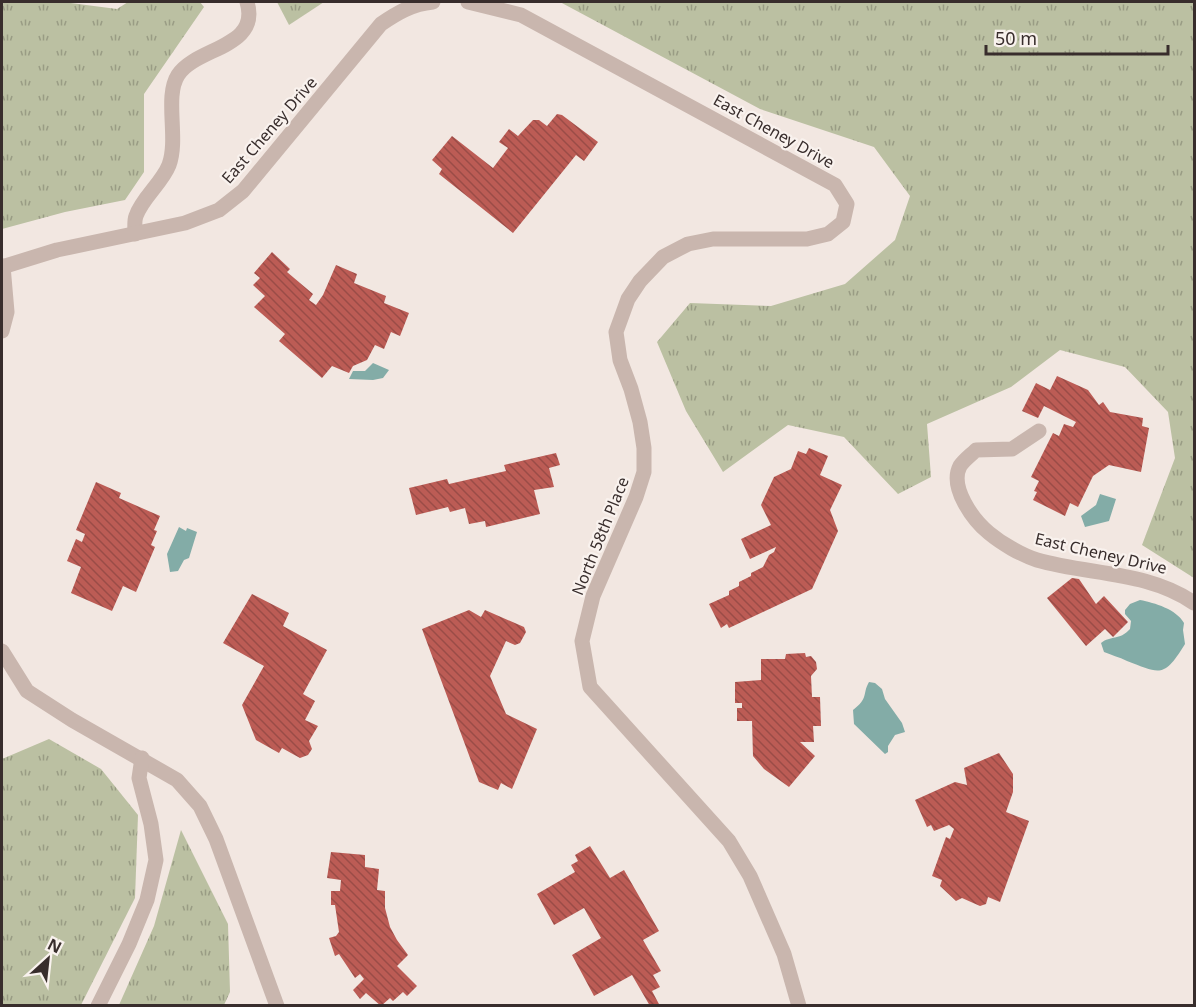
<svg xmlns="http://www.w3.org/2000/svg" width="1196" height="1007" viewBox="0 0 1196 1007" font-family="'Noto Sans',sans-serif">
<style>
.grass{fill:url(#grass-tufts)}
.water{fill:#83aca7}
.building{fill:url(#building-back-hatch)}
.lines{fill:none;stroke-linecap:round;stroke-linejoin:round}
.minor{stroke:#c9b6ae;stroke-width:15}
.labels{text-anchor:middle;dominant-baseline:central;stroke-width:4.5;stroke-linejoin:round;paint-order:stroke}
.street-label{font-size:16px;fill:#382d2c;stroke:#f9f2ee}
</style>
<defs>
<pattern id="grass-tufts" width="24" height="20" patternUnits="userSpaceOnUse" patternTransform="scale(1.5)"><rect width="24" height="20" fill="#bbc0a2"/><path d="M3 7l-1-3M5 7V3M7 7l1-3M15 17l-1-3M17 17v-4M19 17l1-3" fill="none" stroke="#999c84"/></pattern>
<pattern id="building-back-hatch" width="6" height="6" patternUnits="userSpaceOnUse" patternTransform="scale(1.5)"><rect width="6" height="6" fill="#bc5c55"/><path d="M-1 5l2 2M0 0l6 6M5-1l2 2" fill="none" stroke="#9a4c47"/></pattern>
</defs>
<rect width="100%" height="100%" fill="#f2e7e1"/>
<!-- grass -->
<g class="grass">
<path d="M2,2H63L117,9L128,2H200L204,7L144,94V172L125,200L65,212L2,229Z"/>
<path d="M277,2H324L289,25Z"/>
<path d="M560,2H1194V578L1142,545L1175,458L1168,412L1125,367L1060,350L1011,387L927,424L931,477L898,494L844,437L788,425L723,472L686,411L657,342L690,303L771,306L845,284L895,240L910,196L874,147L760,109Z"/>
<path d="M49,739L101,769L138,815L135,898L81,1005H2V759Z"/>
<path d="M181,830L228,924L230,992L224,1005H119L154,926Z"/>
</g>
<!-- water -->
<g class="water">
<path d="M373,363L389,370L383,378L373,380L349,379L353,371H365Z"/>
<path d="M1100,494L1116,499L1109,521L1085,527L1081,516L1096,505Z"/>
<path d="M179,527L186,531L187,528L197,532L189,558L184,560L178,571L170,572L167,554Z"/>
<path d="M1140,600C1155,603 1176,609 1184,623L1183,630L1185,644C1164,678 1161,674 1127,661C1119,657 1111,655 1104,652L1101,643C1111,635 1119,641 1130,629L1131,621L1125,614V610L1130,604Z"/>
<path d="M869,682L875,683L882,689L885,699L902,723L905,732L895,735L888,746V752L885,754L854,724L853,710C869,698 862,694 869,682Z"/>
</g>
<!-- building -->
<g class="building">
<path d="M557,114L562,115L598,142L584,161L576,155L513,233L439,174L442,169L432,160L452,136L493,168L508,148L499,142L509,129L518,136L533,120H539L547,126Z"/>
<path d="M272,252L290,269L287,272L313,294L309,300L316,305L323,295L336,265L357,274L354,283L386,296L384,303L409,313L400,336L391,332L384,349L375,345L367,360L353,366L349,373L332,366L322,378L279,341L285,334L254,307L265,296L253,285L260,278L254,273Z"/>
<path d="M1057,376L1088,390L1099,405L1103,402L1110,412L1143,418L1142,426L1149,428L1141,472L1109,465L1093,476L1078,507L1070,503L1065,516L1033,500L1037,492L1034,491L1039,481L1031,477L1053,433L1059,436L1064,424L1073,427L1076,422L1044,406L1038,418L1022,411L1036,383L1050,390Z"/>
<path d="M809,448L828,456L820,475L842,485L830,510L838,531L812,589L729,628L727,624L721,628L709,604L729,595V591L739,586V582L751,576V573L763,567L769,555L774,552L776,547L750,559L741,539L771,525L761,505L774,477L791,469L798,451L806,454Z"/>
<path d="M556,453L560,465L549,468L554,487L534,490L540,514L486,527L485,521L469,524L465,508L450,512L448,507L416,515L409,488L447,479L449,484L506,471L504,465Z"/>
<path d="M96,482L121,493L119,498L160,516L154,530L157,531L151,545L155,547L136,592L123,586L112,611L71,593L81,567L67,561L76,539L82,542L85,534L76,530Z"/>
<path d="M1072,578L1079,579L1096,604L1104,596L1128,622L1113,637L1105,629L1086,646L1047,598Z"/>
<path d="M252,594L289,613L283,626L327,650L303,694L315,701L305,720L318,726L309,741L312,749L308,755L300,758L282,748L279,753L256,740L242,705L264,666L223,643Z"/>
<path d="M469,610L481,617L485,610L524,627L526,632L520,643L515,645L506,641L490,676L506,714L537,729L512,789L501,783L498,790L479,782L422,629Z"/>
<path d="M805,653L806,657L811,656L816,662L817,669L811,676L812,697H820L821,726H813L814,742H800L815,756L789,787L764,769L753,756L752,721H737V708H742V703H735V682L761,680V659H785L786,654Z"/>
<path d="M999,753L1013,774V792L1006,812L1029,821L1000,902L988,897L986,904L980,906L962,898L956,901L940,886L942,880L932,876L946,837L950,839L954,829L949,825L934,831L931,825L927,827L915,800L955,782L967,785L964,768Z"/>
<path d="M590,846L610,878L624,870L659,931L643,940L661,971L653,975L660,987L652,991L660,1006H650L632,975L594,996L572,955L601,938L584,908L554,925L537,894L575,872L571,865L578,861L575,855Z"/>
<path d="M331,852L365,855V867L379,869L377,890L385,891V908L390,927L397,940L408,955L397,966L417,986L407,996L403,992L393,1001L390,998L381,1006L366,993L360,999L353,990L364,979L360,974L355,978L339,954L335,956L329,938L336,936L339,932L335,905H331V891H340L341,880L327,878Z"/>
</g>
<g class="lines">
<!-- minor -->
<g class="minor">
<path d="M468,2L521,15L835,185L847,204L843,222L828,234L807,239H713L688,244L663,257L640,281L628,299L616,332L620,360L631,389L640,422L644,448V472L636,497L593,596L582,641L590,687L729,841L750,876L784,954L799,1006"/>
<path d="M135,234C135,228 134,221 136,216C142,198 162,183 169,165C179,138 164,97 178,75C196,47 261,48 247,2"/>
<path d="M2,267L57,250L185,223L219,210L243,191L381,24C397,13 412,4 433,2"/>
<path d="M2,331L7,312L3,266"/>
<path d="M1039,431L1012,449L976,450C971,455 964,460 960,466C949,487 973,520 989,533C1001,543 1021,555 1037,560C1089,575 1148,571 1194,603"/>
<path d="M2,651L27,691L72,720L177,780L200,806L216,839L277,1006"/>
<path d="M98,1006L129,944L147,900L156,860L151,824L139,778L142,758"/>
</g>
</g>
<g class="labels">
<!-- street labels -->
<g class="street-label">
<text transform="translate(269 130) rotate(-49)">East Cheney Drive</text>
<text transform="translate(774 131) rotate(29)">East Cheney Drive</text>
<text transform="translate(600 536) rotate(-68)">North 58th Place</text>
<text transform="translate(1101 553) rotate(13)">East Cheney Drive</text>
</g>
</g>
<!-- border -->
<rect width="1196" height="1007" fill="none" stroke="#382d2c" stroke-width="6"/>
<!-- north arrow -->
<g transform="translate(48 959) rotate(27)" stroke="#f9f2ee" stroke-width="4.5" paint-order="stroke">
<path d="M0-4.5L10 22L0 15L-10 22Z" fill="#382d2c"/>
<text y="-9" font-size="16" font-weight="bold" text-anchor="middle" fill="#382d2c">N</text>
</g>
<!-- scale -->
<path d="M986 45v9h182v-9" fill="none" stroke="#382d2c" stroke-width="3"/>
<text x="995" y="45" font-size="18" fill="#382d2c" stroke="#f9f2ee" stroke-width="4.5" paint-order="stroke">50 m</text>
</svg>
